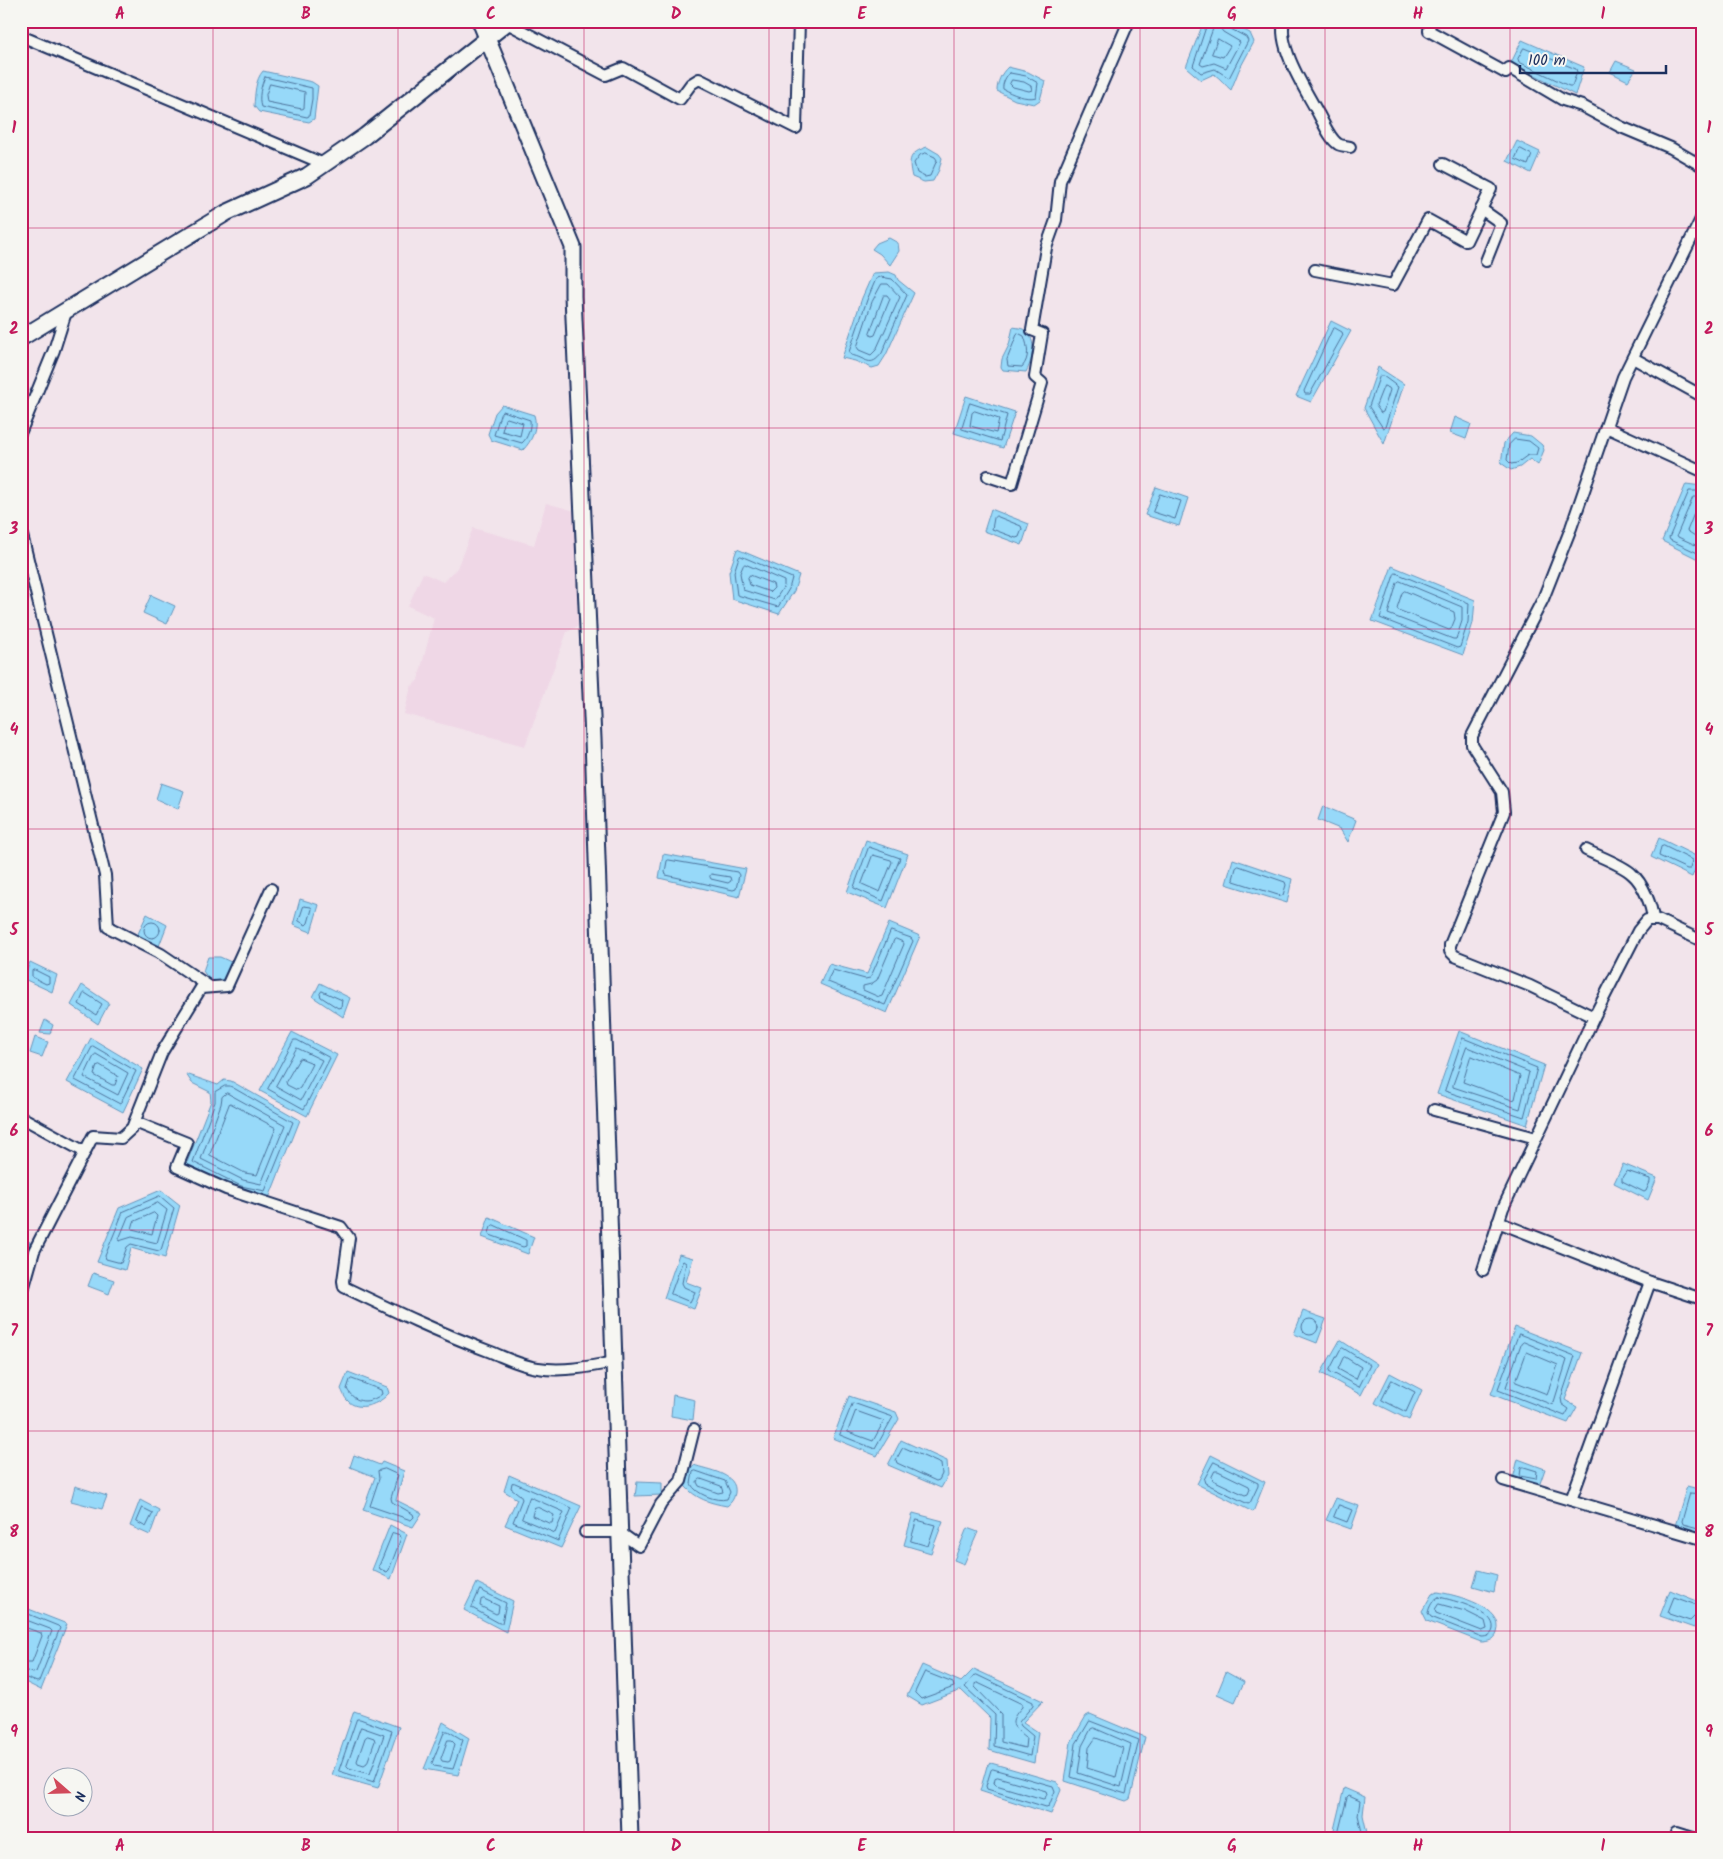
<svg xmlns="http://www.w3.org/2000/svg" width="1723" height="1859" viewBox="0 0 1723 1859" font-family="Kalam,sans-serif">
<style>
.built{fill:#efd7e6}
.water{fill:#97d9f9;stroke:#6595bb}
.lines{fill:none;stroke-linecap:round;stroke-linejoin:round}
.shore{stroke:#4d739c;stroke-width:1}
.street-casing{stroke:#1b2f5e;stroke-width:14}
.secondary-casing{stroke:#1b2f5e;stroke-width:19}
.street{stroke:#f6f6f2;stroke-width:10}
.secondary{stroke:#f6f6f2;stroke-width:15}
.grid{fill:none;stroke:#c2185b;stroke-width:1;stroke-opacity:0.55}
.neatline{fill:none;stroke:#c2185b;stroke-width:2}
.grid-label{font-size:16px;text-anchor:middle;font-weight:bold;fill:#c2185b}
</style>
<rect width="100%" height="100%" fill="#f2e4eb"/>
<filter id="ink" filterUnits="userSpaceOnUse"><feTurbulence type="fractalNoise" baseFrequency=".02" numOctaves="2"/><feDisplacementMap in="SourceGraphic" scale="10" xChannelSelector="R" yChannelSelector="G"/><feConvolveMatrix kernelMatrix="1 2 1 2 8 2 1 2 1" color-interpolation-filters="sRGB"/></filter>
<g filter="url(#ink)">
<!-- built -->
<path class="built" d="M546,503L575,511L578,626L567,632L525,746L404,714L411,687L418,680L434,618L408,606L423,573L443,582L457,568L473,528L534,545Z"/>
<!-- water -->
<g class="water">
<path d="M1204,21H1226L1250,33L1254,42L1239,70L1231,90C1225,85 1221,79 1214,74L1201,80L1186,67Z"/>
<path d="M1522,40L1584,67L1575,95L1511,63Z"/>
<path d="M1616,61L1636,69L1628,81L1610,72Z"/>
<path d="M1008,67L1028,72L1045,81L1040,100L1034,104L1015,100L997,91C997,83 1001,73 1008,67Z"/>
<path d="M263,71L312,82L318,86L314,119L309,122L259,112L254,106C255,94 255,80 263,71Z"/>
<path d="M1517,141L1540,152L1531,173L1507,161Z"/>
<path d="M927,147L939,154L942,158L939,170L933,181L924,182L912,177C908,159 909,153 927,147Z"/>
<path d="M889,238L898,243L899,251L890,265L880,254L872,249L877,243Z"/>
<path d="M889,272L896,275L898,280L914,293L886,355L879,366L872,368L855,361L842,358L862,298L873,273Z"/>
<path d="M1331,321L1351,331L1311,402L1296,396Z"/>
<path d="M1013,327C1018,328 1025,328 1028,333C1037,344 1032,361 1026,372L1003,370L1001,367L1002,359L1009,345Z"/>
<path d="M1378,367L1404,384L1384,444L1364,408Z"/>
<path d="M966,396L1015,412L1003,448L954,433Z"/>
<path d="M502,405L534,415C538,427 532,441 523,450L491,440L488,434L495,413Z"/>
<path d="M1455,417L1471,424L1466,439L1450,433Z"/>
<path d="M1513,433L1531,436L1542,445L1544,450L1538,465L1530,459L1520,467L1511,470L1501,463L1504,443Z"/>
<path d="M1686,484L1702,486V561L1662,541Z"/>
<path d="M1156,487L1188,498L1179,526L1145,515Z"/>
<path d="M991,509L1029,524L1022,545L984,531Z"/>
<path d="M737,549L799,575L794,591L779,614L732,599L729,572Z"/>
<path d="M1392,566L1475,600L1473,623L1463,655L1372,621Z"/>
<path d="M151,595L175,606L167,624L143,613Z"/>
<path d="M161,783L184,791L178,809L156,799Z"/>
<path d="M1323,806L1356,820L1348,842L1340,829L1318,820Z"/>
<path d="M1659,838L1700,858L1692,877L1651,857Z"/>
<path d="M866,840L908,854L887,908L847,892Z"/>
<path d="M663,854L746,869L739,897L659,878Z"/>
<path d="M1233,859L1292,879L1287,903L1226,884Z"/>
<path d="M300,899L319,905L311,932L293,925Z"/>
<path d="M147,914L167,925L159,946L137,936Z"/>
<path d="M889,923L920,936L887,1013L820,984L829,964L867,974Z"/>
<path d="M208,957H220L231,962L225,981H210L203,971Z"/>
<path d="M30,962L57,975L52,992L24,979Z"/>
<path d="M320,983L350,998L343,1017L313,997Z"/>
<path d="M82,985L109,1003L98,1024L71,1005Z"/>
<path d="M45,1020L53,1025L50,1034L40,1033Z"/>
<path d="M1459,1031L1544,1065L1527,1125L1437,1094Z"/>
<path d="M292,1032L337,1055L307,1116L260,1091Z"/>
<path d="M35,1037L48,1042L42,1057L30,1053Z"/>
<path d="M91,1038L143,1069L123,1112L67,1082Z"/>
<path d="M186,1074L218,1085L224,1080L231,1081L300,1120L269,1198L239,1190L186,1165L211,1101L210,1092L192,1083Z"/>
<path d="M1623,1164L1657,1178L1648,1200L1614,1183Z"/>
<path d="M161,1190L180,1205L165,1258L131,1248L125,1270L97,1262L119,1208Z"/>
<path d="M489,1217L534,1237L528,1254L482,1237Z"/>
<path d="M21,1237L30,1242L21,1265Z"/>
<path d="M679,1254L693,1258L686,1282L702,1288L694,1309L664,1298Z"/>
<path d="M93,1273L114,1280L109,1294L88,1286Z"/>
<path d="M1303,1311L1326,1319L1317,1343L1294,1334Z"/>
<path d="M1515,1327L1582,1353L1565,1400L1577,1407L1568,1423L1491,1394Z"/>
<path d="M1340,1340L1377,1364L1361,1395L1321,1373Z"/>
<path d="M348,1372L387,1387L389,1393C380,1404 358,1413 347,1400C344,1397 343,1392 341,1389Z"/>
<path d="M1390,1373L1422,1390L1409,1420L1375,1403Z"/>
<path d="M673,1395L695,1400L693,1420L671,1416Z"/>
<path d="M849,1396L896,1412L899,1419L877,1456L833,1438Z"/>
<path d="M901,1440L947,1461L948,1476L941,1488L888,1465Z"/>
<path d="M354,1455L380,1465L382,1462L404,1471L396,1500L422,1513L413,1527L363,1510L375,1477L350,1467Z"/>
<path d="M1211,1455L1265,1482L1253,1512L1197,1484Z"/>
<path d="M1518,1459L1545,1469L1539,1486L1513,1479Z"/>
<path d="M694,1465C707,1470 738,1473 735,1493C734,1499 731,1503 727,1506C710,1503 696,1499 685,1486L689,1469Z"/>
<path d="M509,1475L581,1506L561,1548L505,1525L517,1499L504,1491Z"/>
<path d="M637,1482L662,1483V1495L635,1496Z"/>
<path d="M75,1486L107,1496L102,1509L71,1501Z"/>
<path d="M1687,1486L1702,1490V1534L1675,1526Z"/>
<path d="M1336,1498L1359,1506L1351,1529L1326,1520Z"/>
<path d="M140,1500L159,1510L150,1535L130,1526Z"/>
<path d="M913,1513L943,1521L931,1553L904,1545Z"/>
<path d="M390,1525L407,1534L391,1579L372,1570Z"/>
<path d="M967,1528L978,1532L964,1564L954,1560Z"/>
<path d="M1478,1570L1497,1575L1494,1592L1473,1586Z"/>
<path d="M477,1583L513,1601L506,1632L464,1610Z"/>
<path d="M1670,1590L1702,1603V1613L1694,1628L1660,1616Z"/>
<path d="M1438,1592C1456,1595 1506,1607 1497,1633C1495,1640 1488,1642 1481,1642L1427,1621L1422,1611L1432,1594Z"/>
<path d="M21,1606L67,1624L41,1690L21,1680Z"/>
<path d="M922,1665L961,1682L974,1669L1043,1701L1023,1722L1038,1732L1034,1763L989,1750L990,1718L961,1690L922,1705L907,1696Z"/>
<path d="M1226,1672L1244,1682L1235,1702L1217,1694Z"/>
<path d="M354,1711L399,1727L378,1788L332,1775Z"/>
<path d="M1090,1714L1145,1737L1132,1792L1130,1799L1126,1801L1065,1781L1071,1742L1086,1716Z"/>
<path d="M443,1722L469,1738L458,1775L424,1769Z"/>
<path d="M991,1763L1057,1782L1061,1790L1051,1814L980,1791L987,1766Z"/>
<path d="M1344,1788L1365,1797L1363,1815L1367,1833L1365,1838H1332Z"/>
</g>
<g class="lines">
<!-- shore -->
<g class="shore">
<path d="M1208,21L1193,66L1201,73L1215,69L1229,78L1248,41L1246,37L1227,27L1225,21"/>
<path d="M1217,24L1223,32L1240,42L1226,68L1214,63L1203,66L1200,64L1214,26Z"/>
<path d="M1218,39L1230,46L1223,57L1212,54Z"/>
<path d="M1524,48L1576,69L1577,72L1572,86H1569L1519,62L1518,59Z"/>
<path d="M1010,73L1026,76L1038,83L1036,97C1026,100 1012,94 1003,89C1002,84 1006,75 1010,73Z"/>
<path d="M265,77L312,88V99L309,116L307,117L261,107C258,98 261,85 265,77Z"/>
<path d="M1012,80L1024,82L1031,86L1032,90L1029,91L1013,87L1010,84Z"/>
<path d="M270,84L305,92L304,108L302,109L267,102L266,95Z"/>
<path d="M1521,149L1532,155L1528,165L1515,159L1519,150Z"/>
<path d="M926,153L935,157L937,160L930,176L925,177L917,173L914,163L920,155Z"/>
<path d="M881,277L892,279L907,295L882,353C870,369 867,358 851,355L849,352L867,300L876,279Z"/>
<path d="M882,284H888L900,297L876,350L871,355L859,350L857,347L872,302Z"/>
<path d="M884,295H887L890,299L875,335L872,336L870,333Z"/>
<path d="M1335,328L1342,332L1343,335L1310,394H1305L1304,391L1332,330Z"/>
<path d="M1018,333L1024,336C1028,347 1030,358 1022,367L1008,366L1007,360Z"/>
<path d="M1380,376H1383L1398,387L1385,427L1383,428L1369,407Z"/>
<path d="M1384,386L1389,388L1390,390L1383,412L1381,413L1376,406Z"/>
<path d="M970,403L1007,415L1000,441L962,429Z"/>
<path d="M503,411L530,420C531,427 528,438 522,443L494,435L500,415Z"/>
<path d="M975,411L999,419L996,433L970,426L972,413Z"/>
<path d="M507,418L523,423L520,436L502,431L505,419Z"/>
<path d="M1515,439L1529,441L1538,448L1536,455H1528L1517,463L1511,464L1507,460L1509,445Z"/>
<path d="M1702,491H1689L1669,538L1670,540L1702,555"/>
<path d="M1160,494L1181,501L1175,519L1153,512Z"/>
<path d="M1702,497H1693L1677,535L1678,537L1702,548"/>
<path d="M1702,504L1697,506L1687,531L1702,540"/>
<path d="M996,516L1021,526L1022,529L1019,537L1016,538L992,529L994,518Z"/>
<path d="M741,556L792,578L789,589L778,607L737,595L734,572L739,557Z"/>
<path d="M745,564L784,581V586L775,600L743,590L740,573L743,566Z"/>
<path d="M1396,573L1469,603L1468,622L1460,647L1457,648L1380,618L1394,575Z"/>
<path d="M750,575L773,584L774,588L770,592L750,585L748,578Z"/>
<path d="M1400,581L1462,607V621L1456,639H1453L1388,614L1397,583Z"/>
<path d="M1405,591L1454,612L1455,619L1451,629L1449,630L1398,610L1397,608L1402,593Z"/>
<path d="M1664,846L1692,860L1690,869H1687L1659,856L1661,847Z"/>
<path d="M869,847L900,858L883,901L854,888Z"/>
<path d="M873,855L891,860L892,862L880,892L862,884Z"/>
<path d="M669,860L737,872L739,875L736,889L733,890L666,875L665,872L667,861Z"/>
<path d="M1239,866L1285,882L1286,885L1283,895L1281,896L1234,881L1233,879L1236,868Z"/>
<path d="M711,874L730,877L731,881L728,883L711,879L710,877Z"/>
<path d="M304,906L311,907L312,909L308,923L306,925L299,921Z"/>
<circle cx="152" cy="930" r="8"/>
<path d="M891,931L911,938L913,941L885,1005L828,982V979L833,970L865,979L870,978Z"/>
<path d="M896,939L903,942L904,944L882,996L879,997L863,990V986L871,984L877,980L894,940Z"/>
<path d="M35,970L49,977V983L46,984L32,977V971Z"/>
<path d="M322,991L342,1000L341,1007L338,1008L321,997L320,994Z"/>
<path d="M85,993L102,1004L96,1015L79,1004L83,995Z"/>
<path d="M1463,1038L1537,1068L1524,1117L1445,1091Z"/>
<path d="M294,1040H297L330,1058L304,1109L268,1089Z"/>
<path d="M93,1046L136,1071L120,1104L75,1080Z"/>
<path d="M1467,1047L1529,1072L1520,1109L1453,1087V1085Z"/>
<path d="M297,1048L322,1060L301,1100L276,1086Z"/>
<path d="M96,1054L128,1073L118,1095L84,1077L94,1056Z"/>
<path d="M1472,1056L1520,1076L1515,1099L1512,1100L1463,1082L1470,1058Z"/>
<path d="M300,1058L310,1062L312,1064L300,1088L297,1090L287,1085L286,1082Z"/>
<path d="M100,1065L118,1076L115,1085H112L94,1075L97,1066Z"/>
<path d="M225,1086H230L293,1122L265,1191L241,1186L193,1162L215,1102V1092Z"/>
<path d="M227,1093L285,1125L261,1184L243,1180L201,1159L221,1104L222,1097Z"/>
<path d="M230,1103L276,1128L257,1175L245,1173L210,1155Z"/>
<path d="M1627,1171L1650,1179V1182L1646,1191L1644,1192L1622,1181V1178Z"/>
<path d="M160,1196L174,1208L161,1250L159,1251L131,1244L127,1247L121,1263L106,1259L105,1256L123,1212Z"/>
<path d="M158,1203L167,1210L157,1243L132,1237L119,1241V1239L128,1217Z"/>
<path d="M154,1213L157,1216L152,1234L132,1229L134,1222Z"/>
<path d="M494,1225L526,1240V1246L523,1247L490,1235L489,1233L491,1227Z"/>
<path d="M683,1261L686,1263L682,1283L684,1287L695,1292L690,1302L671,1294Z"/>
<circle cx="1310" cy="1327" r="8"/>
<path d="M1519,1334L1575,1356L1561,1398L1562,1404L1569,1409L1565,1416L1498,1390Z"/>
<path d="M1524,1342L1567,1360L1553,1405L1506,1387L1521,1344Z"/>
<path d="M1343,1348L1370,1365L1359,1387L1329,1371L1340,1350Z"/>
<path d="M1527,1352L1558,1365L1547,1394L1516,1382Z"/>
<path d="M1345,1357L1361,1367L1356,1379L1338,1369L1343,1358Z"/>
<path d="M352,1379L381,1390L382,1394C369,1404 355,1404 347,1389L350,1380Z"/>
<path d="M1392,1380L1415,1392L1406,1412L1382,1400Z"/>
<path d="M853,1403L893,1417L875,1449L840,1435Z"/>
<path d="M856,1411L884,1421L873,1441L848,1432Z"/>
<path d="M905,1448L941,1464L942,1474L939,1480L936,1481L897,1463L896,1460L902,1449Z"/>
<path d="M1214,1462L1258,1483V1486L1250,1503L1248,1504L1205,1483L1204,1480Z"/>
<path d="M1524,1467L1537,1471L1536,1479L1520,1476L1521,1468Z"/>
<path d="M385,1469L398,1475L391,1498L392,1502L413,1514L414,1517L411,1520L370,1506L379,1479L378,1471Z"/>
<path d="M696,1471L725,1481L730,1492L727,1499C716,1502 696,1494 691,1484L693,1472Z"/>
<path d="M1215,1471H1218L1249,1486L1250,1489L1248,1494L1245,1495L1213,1480L1212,1477Z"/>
<path d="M701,1479L721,1486L723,1492L718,1493L699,1486L697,1482Z"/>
<path d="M515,1483L572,1508L558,1541L513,1522L522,1499L520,1495L511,1488L512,1483Z"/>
<path d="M1702,1494L1690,1493L1682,1521L1683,1524L1702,1529"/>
<path d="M530,1497L564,1512L555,1533L522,1519Z"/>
<path d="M1339,1505L1352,1510L1347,1522L1334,1517Z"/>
<path d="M537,1507L554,1515L552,1523H549L532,1516L534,1508Z"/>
<path d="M143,1508L153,1513L146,1527L137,1522Z"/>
<path d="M917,1520L935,1525L928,1546L911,1541Z"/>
<path d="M394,1533L400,1535L401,1538L389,1570L387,1572L380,1569L379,1566L392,1534Z"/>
<path d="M480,1590L506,1603L502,1623H499L472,1608Z"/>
<path d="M1439,1597C1453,1600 1496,1611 1493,1629C1492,1635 1487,1637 1482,1637L1431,1617L1428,1613C1429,1607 1433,1599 1439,1597Z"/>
<path d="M484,1599L499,1606L498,1613L496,1614L480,1606L481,1600Z"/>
<path d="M1439,1604L1465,1611L1485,1621L1487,1629L1482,1631L1436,1613L1435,1610Z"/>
<path d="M1702,1607L1674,1597L1668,1612L1669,1614L1690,1621L1697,1614L1702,1613"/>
<path d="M21,1611L58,1626L60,1628L39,1681L37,1682L21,1676"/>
<path d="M21,1618L50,1629L52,1631L36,1672L33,1673L21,1669"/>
<path d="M21,1626L41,1633L42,1636L32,1662H21"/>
<path d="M925,1672L953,1683L954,1687L921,1699L915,1693Z"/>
<path d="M977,1675L1033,1702V1705L1019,1722L1021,1726L1033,1736L1030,1756L994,1746L995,1715L965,1687L974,1676Z"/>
<path d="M978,1683L1022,1704V1707C1008,1722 1011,1726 1026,1738L1025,1748L1001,1742V1714L975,1687V1684Z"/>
<path d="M357,1719H360L392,1731L374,1782L339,1771Z"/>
<path d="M1090,1721L1139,1740L1126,1794L1071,1777L1076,1744Z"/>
<path d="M361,1727L384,1735L370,1774L349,1768L347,1766Z"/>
<path d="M1094,1728L1131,1744L1121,1787L1078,1773L1082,1746L1091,1729Z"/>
<path d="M445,1731H448L463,1740L453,1769L434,1766L432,1764Z"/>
<path d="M368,1736L374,1738L375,1741L367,1763L364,1765L358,1763L357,1761L365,1738Z"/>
<path d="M1096,1738L1123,1748L1116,1777L1087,1768L1089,1748Z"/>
<path d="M448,1740H451L455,1744L450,1761L448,1762L442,1761L441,1759Z"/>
<path d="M993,1769L1053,1786L1055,1791L1049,1806L1046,1807L987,1789L986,1786L991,1770Z"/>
<path d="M998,1777L1046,1791L1047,1794L1045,1798L1043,1799L996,1785L994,1783L995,1778Z"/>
<path d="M1337,1838L1347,1798L1349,1796L1360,1801L1358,1815L1362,1832L1361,1838"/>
</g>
<!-- street casing -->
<g class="street-casing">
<g id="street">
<path d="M1284,21C1277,48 1307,92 1319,115C1324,124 1330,139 1338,144C1341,146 1347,146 1350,147"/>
<path d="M1430,21L1429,31L1506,73L1509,68L1563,100L1582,106L1621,127L1671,148L1702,166"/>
<path d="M507,23L606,75L623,68L680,99L691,84L699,79L796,128L799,21"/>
<path d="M21,36L324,164"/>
<path d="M1481,209L1501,223L1486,261"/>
<path d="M1702,217L1623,377L1571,528L1543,599L1472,736V745L1502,792L1504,812L1450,945V951L1455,956L1530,986L1594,1017L1638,931L1647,920H1658L1702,941"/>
<path d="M1315,270L1393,285L1428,220L1466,241L1491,189L1443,164"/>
<path d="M1633,358L1702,396"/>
<path d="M1606,427L1702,471"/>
<path d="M21,431L54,350L67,309"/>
<path d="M988,476L1012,484L1042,383L1035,377L1042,334L1032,330L1046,248L1056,220L1060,181L1129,21"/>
<path d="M21,531L105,875L108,927L161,954L210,987"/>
<path d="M1586,850C1598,856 1623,865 1632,874C1643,883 1652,906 1653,920"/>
<path d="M1434,1110L1536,1138"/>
<path d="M21,1117L85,1152"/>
<path d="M135,1122L187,1143L177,1167L226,1189L341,1227L349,1238L343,1281L344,1287C392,1310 440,1333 491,1352C506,1358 521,1366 538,1368C562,1372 589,1367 614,1362"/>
<path d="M1498,1222L1650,1282L1702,1299"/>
<path d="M1483,1270L1503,1208L1594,1017"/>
<path d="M21,1297L34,1251L93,1136L121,1138L132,1128L162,1052L201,988L227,986L271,889"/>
<path d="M1503,1480L1702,1539"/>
<path d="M1571,1500L1650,1282"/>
<path d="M585,1532H619L639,1546L661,1504L681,1481L694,1429"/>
<path d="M1676,1833L1692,1838"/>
</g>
</g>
<!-- secondary casing -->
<g class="secondary-casing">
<g id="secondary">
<path d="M480,21L573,247V296L593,739L630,1838"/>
<path d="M21,338L226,213L307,176L365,136L509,21"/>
</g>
</g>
<!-- street -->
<use href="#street" class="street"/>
<!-- secondary -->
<use href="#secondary" class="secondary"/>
</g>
</g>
<!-- grid -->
<path class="grid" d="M213,21V1838M398,21V1838M584,21V1838M769,21V1838M954,21V1838M1140,21V1838M1325,21V1838M1510,21V1838M21,228H1702M21,428H1702M21,629H1702M21,829H1702M21,1030H1702M21,1230H1702M21,1431H1702M21,1631H1702"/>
<!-- margin -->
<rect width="1723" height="1859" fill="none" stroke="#f6f6f2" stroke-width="55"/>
<!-- north arrow -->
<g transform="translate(68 1792) rotate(110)"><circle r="24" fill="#f6f6f2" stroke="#9ea6b7"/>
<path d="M0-4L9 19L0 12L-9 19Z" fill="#d1495b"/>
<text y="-8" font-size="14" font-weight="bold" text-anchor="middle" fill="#1b2f5e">N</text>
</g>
<!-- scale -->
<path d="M1520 65v8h146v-8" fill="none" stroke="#1b2f5e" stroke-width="2.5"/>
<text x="1528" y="65" font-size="15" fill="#1b2f5e" stroke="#f6f6f2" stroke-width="4" paint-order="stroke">100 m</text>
<rect x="28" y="28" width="1668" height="1804" class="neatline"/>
<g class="grid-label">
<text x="120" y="19">A</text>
<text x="306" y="19">B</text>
<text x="491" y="19">C</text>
<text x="676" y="19">D</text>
<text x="862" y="19">E</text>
<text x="1047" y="19">F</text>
<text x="1232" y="19">G</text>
<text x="1418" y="19">H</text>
<text x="1603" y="19">I</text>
<text x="14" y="133">1</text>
<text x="1709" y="133">1</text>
<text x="14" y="334">2</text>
<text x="1709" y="334">2</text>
<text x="14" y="534">3</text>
<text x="1709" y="534">3</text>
<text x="14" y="735">4</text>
<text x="1709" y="735">4</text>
<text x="14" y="935">5</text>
<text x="1709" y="935">5</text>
<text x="14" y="1136">6</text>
<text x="1709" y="1136">6</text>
<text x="14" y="1336">7</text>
<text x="1709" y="1336">7</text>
<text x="14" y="1537">8</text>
<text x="1709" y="1537">8</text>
<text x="14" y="1737">9</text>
<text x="1709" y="1737">9</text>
<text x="120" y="1851">A</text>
<text x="306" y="1851">B</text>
<text x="491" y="1851">C</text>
<text x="676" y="1851">D</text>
<text x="862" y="1851">E</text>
<text x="1047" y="1851">F</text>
<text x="1232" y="1851">G</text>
<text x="1418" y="1851">H</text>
<text x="1603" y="1851">I</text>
</g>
</svg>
